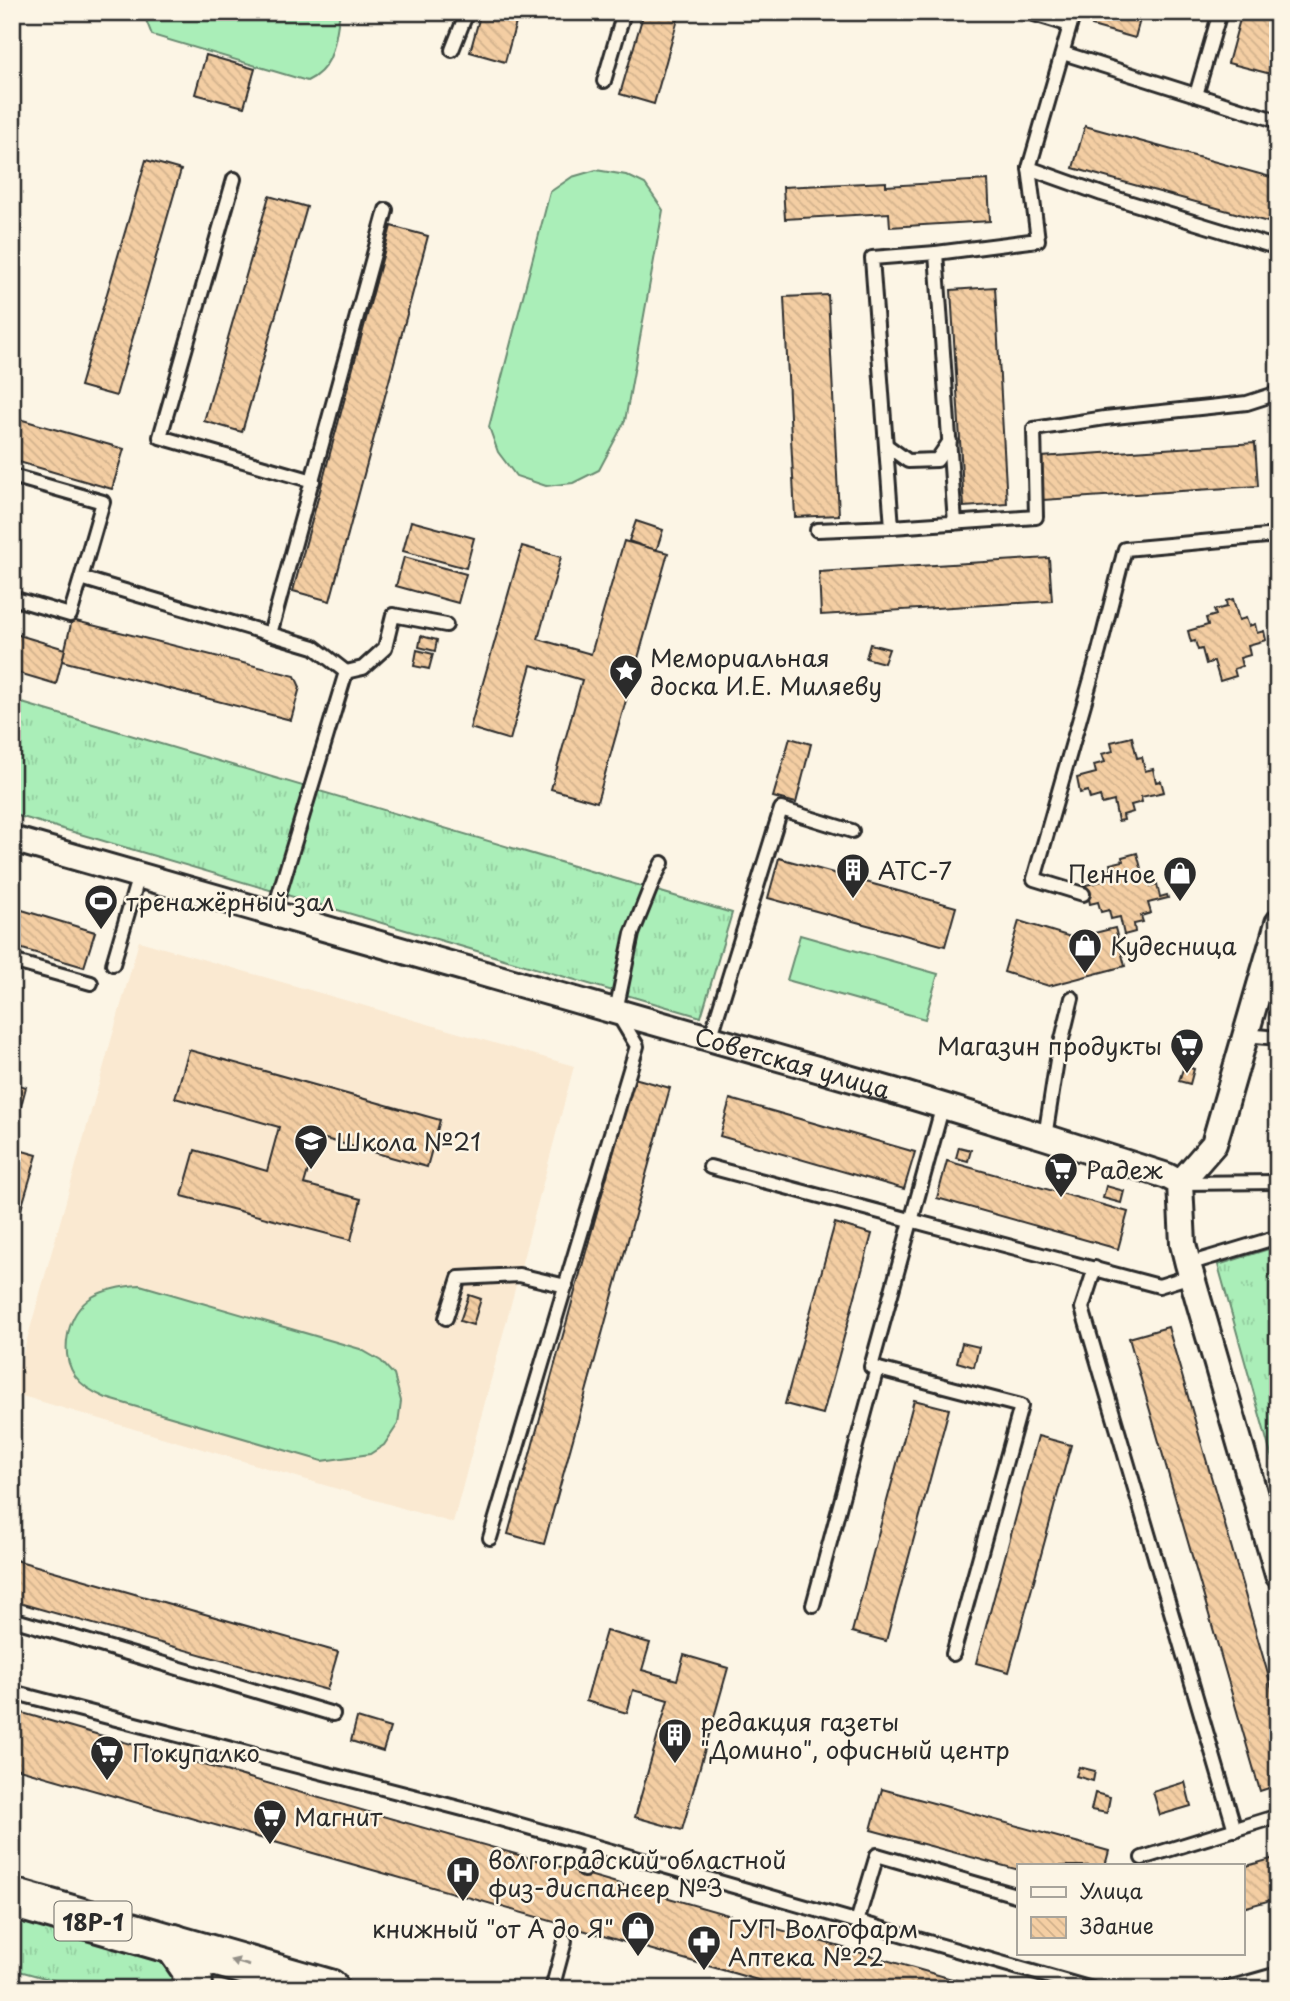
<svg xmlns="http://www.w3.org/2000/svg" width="1290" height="2001" viewBox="0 0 1290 2001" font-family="'Playpen Sans',sans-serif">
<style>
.built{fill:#fae9d1}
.grass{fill:url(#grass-tufts);stroke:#6a8c72;stroke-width:2}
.garden{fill:#aaeeb8;stroke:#6a8c72;stroke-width:2}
.building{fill:url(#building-back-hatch);stroke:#2b2b2b;stroke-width:2}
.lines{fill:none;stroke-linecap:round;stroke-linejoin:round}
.lane-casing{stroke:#2b2b2b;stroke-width:18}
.street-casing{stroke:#2b2b2b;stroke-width:30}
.primary-casing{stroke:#2b2b2b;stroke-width:44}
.lane{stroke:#fcf5e5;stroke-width:12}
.street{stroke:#fcf5e5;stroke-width:24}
.primary{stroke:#fcf5e5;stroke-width:38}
.oneway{fill:#949088}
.labels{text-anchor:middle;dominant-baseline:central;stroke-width:5;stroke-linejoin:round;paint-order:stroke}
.shield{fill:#fcf5e5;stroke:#6a6863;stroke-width:2}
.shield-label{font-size:23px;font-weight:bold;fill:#2b2b2b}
.poi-label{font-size:24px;fill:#2b2b2b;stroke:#fcf5e5;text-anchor:start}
.street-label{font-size:24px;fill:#2b2b2b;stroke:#fcf5e5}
</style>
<defs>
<pattern id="grass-tufts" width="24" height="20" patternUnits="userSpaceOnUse" patternTransform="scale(1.75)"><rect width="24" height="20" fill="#aaeeb8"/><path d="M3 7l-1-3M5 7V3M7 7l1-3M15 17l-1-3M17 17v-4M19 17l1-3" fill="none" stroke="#92cc9e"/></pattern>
<pattern id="building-back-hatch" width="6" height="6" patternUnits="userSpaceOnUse" patternTransform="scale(1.75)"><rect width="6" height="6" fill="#f4cea3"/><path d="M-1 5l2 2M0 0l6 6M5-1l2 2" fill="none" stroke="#d1b18c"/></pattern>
</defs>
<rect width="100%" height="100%" fill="#fcf5e5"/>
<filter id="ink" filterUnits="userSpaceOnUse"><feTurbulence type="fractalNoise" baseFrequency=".0143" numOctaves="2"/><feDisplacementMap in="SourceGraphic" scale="14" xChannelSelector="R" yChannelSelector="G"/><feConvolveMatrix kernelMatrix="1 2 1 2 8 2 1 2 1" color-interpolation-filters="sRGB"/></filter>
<g filter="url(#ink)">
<!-- built -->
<path class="built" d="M139,941L574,1066L453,1523L12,1393Z"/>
<!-- grass -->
<g class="grass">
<path d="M12,700L732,913L701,1017L12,814Z"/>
<path d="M1278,1246V1480L1218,1265Z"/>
<path d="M12,1916L174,1961L181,1989H85L12,1969Z"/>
</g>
<!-- garden -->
<g class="garden">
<path d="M145,12H340V13C334,41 336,67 307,81L152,35L144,15Z"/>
<path d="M596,170L626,175L645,184L663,210L625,421L599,470L573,483L546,486L516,476L498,452L489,427L550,192L572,177Z"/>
<path d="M800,935L938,974L925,1019L787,980Z"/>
<path d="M140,1285L360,1349L381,1361L394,1375L401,1401L398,1424L384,1445L370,1454L322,1461L106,1398C94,1393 83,1387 75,1376C59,1352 67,1313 92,1297C106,1289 124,1286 140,1285Z"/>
</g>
<!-- building -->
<g class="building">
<path d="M481,12H519L505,62L470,52Z"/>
<path d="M644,12H680L654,104L620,94Z"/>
<path d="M1096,12H1142L1135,38L1092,26Z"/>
<path d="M1242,12H1278V49L1271,74L1228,63Z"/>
<path d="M206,55L255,69L244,107L195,94Z"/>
<path d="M1085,126L1278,179V214L1275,224L1073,168Z"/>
<path d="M146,160L181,170L116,396L80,386Z"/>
<path d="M988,180L990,221L890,227L889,213L785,219L783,187L886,182V186Z"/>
<path d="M269,196L307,207L242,432L204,421Z"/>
<path d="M391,226L428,236L330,601L293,591Z"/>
<path d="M995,287L1007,504L964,507L951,290Z"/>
<path d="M828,295L839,515L795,517L784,297Z"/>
<path d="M12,417L124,449L112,489L12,460Z"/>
<path d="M1255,443L1258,486L1043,500L1041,457Z"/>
<path d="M411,521L474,538L466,568L403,551Z"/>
<path d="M636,521L663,530L656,551L629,541Z"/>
<path d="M624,541L668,553L597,802L551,789L582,680L531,665L510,740L470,728L522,546L561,557L538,639L591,654Z"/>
<path d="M404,557L466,574L458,603L396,586Z"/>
<path d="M1049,558L1052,601L821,615L819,572Z"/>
<path d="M1233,599L1239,620L1246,618L1249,626L1255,624L1257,633L1264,631L1266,640L1248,645L1250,655L1240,658L1242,666L1234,669L1236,676L1220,681L1214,661L1206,664L1202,649L1198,650L1195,641L1191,642L1188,631L1208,625L1206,618L1216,615L1214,610L1227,607L1226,601Z"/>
<path d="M72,620L295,676L300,687L291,720L62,661Z"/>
<path d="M12,633L65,649L56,684L12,671Z"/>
<path d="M421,636L437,640L435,651L419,647Z"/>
<path d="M870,644L889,649L884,663L866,658Z"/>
<path d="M417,650L433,654L429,669L414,666Z"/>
<path d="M1132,737L1137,758L1142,757L1145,771L1153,769L1156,782L1161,781L1164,792L1141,797L1142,802L1131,805L1133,812L1123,815L1124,820L1118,821L1114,801L1102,804L1100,796L1090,799L1088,791L1080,793L1077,778L1096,773L1094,765L1105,762L1102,754L1113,751L1111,742Z"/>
<path d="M790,738L811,744L796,803L773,797Z"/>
<path d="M1137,853L1143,876L1148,874L1151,886L1157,884L1160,897L1167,895L1168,898L1148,903L1151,913L1141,916L1143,922L1134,924L1135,932L1124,935L1120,917L1111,919L1109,910L1101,912L1098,902L1090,904L1086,885L1106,880L1104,872L1111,870L1110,864L1123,861L1122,857Z"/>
<path d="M779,858L956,907L945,946L768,898Z"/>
<path d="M12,907L95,932L84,967L12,946Z"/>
<path d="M1019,921L1074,938L1115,928L1125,966L1049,986L1004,972Z"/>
<path d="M189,1050L440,1120L427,1167L318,1137L304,1184L361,1199L351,1240L182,1196L195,1150L267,1171L279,1127L175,1098Z"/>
<path d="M1184,1066L1194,1069L1190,1084L1179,1081Z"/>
<path d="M634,1078L670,1088L544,1544L508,1534Z"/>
<path d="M12,1083L26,1087L21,1106L12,1104Z"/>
<path d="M730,1099L915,1152L904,1189L720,1136Z"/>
<path d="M959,1147L971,1150L968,1161L956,1158Z"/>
<path d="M12,1148L37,1155L12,1240Z"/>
<path d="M947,1161L1128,1212L1118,1249L937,1198Z"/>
<path d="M1106,1186L1124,1191L1121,1203L1103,1198Z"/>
<path d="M835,1223L872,1234L823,1414L785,1404Z"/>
<path d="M469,1295L481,1299L473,1325L460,1321Z"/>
<path d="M1168,1327L1278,1709V1785L1260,1791L1129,1338Z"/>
<path d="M962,1343L979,1347L974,1367L957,1362Z"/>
<path d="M914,1400L949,1409L886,1641L852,1632Z"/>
<path d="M1038,1436L1071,1445L1009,1672L976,1663Z"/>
<path d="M12,1559L338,1652L327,1690L12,1601Z"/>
<path d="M606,1631L650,1643L642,1670L677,1680L684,1655L728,1668L682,1830L635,1817L668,1700L633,1690L627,1713L586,1701Z"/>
<path d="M12,1710L987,1989H789L12,1767Z"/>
<path d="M357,1718L390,1728L383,1751L351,1741Z"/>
<path d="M1079,1767L1095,1771L1093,1781L1076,1776Z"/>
<path d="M1185,1782L1191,1806L1160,1815L1153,1792Z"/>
<path d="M882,1789L1109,1851L1105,1866H1019V1870L871,1830Z"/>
<path d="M1095,1793L1110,1797L1107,1813L1091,1810Z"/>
<path d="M1278,1857V1898L1243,1908V1867Z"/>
</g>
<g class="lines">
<!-- lane casing -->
<g class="lane-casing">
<g id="lane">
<path d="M1027,12L1070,25"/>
<path d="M452,50L467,12"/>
<path d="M1063,53L1278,121"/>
<path d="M604,81L624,12"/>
<path d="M1196,95L1220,12"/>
<path d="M1029,168L1102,194L1278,248"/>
<path d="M234,179L160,437L313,481"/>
<path d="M936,253L1038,240L1029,168L1074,12"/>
<path d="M886,445L908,461L937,460L950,441"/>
<path d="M12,476L103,502L81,578"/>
<path d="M955,523L936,253L872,258L892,527L1036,517L1034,429L1105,418L1247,403L1275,394L1278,389"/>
<path d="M817,530L892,527"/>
<path d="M12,598L70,615L81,578L314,647L346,672L273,914"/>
<path d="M270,634L386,210"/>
<path d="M346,672L363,668L385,648L393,615L446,625"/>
<path d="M1083,894L1034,879L1099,651L1125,549L1278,535"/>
<path d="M12,961L91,983"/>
<path d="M113,964L139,875"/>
<path d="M1245,1035L1278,1038"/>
<path d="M710,1039L781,809L852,831"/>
<path d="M943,1105L871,1367L1021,1406L953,1654"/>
<path d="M1045,1137L1057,1060L1072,998"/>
<path d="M710,1167L1159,1286L1191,1276"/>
<path d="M1180,1183L1278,1182"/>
<path d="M1188,1264L1278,1237"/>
<path d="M1095,1268L1082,1308L1235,1830"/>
<path d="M446,1318L459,1278L519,1275L566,1286"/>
<path d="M490,1538L637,1046L616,1011L632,934L654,879L662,863"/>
<path d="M813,1605L877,1368"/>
<path d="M12,1619L333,1714"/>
<path d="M12,1692L486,1815L1092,1989"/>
<path d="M1142,1858L1278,1816"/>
<path d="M584,1870L590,1845"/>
<path d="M857,1922L877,1855L1019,1896"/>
<path d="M552,1989L565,1941"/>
<path d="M1225,1989L1278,1974"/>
</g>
</g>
<!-- street casing -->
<g class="street-casing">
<g id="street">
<path id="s1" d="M12,839L894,1091L1045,1137L1167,1176L1180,1183L1183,1244L1188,1264L1278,1575"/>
<path d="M1180,1183L1214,1144L1278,923"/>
</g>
</g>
<!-- primary casing -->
<g class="primary-casing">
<g id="primary">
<path d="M12,1898L329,1989"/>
<path d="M174,1944L192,1970L193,1989"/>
</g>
</g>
<!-- lane -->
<use href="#lane" class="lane"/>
<!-- street -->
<use href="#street" class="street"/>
<!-- primary -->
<use href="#primary" class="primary"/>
</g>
<!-- one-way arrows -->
<defs><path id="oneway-solid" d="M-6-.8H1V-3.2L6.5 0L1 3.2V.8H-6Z" transform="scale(1.75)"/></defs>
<use class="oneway" href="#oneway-solid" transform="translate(240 1963) rotate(-164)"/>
</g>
<!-- icons -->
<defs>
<g id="sight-pin" transform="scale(1.75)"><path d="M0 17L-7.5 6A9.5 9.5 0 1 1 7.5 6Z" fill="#2b2b2b" stroke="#fcf5e5"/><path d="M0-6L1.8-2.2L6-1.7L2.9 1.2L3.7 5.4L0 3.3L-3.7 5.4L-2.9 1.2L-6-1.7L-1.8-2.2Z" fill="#fff"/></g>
<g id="building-pin" transform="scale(1.75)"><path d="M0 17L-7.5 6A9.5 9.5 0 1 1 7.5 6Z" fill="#2b2b2b" stroke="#fcf5e5"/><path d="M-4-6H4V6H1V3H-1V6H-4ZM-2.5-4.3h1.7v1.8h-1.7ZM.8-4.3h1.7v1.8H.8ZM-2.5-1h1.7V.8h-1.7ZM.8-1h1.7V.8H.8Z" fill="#fff"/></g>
<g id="shop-pin" transform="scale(1.75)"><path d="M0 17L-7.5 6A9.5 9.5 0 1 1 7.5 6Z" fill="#2b2b2b" stroke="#fcf5e5"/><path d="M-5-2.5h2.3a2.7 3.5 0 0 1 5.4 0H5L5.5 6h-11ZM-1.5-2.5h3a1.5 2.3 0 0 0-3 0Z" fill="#fff"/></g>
<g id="stadium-pin" transform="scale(1.75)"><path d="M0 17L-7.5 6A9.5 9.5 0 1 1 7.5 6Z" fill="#2b2b2b" stroke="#fcf5e5"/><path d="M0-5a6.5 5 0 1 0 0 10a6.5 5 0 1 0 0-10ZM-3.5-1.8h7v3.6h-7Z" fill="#fff"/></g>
<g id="supermarket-pin" transform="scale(1.75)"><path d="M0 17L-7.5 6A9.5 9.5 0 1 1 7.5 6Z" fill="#2b2b2b" stroke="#fcf5e5"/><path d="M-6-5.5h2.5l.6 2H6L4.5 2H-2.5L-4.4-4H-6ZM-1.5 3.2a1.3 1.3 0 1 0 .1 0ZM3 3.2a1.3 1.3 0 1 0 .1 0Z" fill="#fff"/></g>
<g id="school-pin" transform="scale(1.75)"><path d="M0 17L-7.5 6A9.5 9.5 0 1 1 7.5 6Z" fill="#2b2b2b" stroke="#fcf5e5"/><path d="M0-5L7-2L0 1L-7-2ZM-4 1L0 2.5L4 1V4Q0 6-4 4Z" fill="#fff"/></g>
<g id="hospital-pin" transform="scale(1.75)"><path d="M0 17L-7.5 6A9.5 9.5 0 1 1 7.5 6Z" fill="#2b2b2b" stroke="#fcf5e5"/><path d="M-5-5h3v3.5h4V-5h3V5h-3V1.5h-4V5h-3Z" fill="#fff"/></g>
<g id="pharmacy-pin" transform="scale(1.75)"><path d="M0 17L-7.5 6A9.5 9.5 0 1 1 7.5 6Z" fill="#2b2b2b" stroke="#fcf5e5"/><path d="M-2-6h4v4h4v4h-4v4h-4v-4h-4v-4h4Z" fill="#fff"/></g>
</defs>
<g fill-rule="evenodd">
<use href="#sight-pin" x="626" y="671"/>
<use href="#building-pin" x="853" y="870"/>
<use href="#shop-pin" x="1180" y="873"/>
<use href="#stadium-pin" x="101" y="901"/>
<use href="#shop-pin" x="1085" y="945"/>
<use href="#supermarket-pin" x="1187" y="1045"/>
<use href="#school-pin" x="311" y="1141"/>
<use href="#supermarket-pin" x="1061" y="1169"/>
<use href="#building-pin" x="675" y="1735"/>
<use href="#supermarket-pin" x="107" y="1752"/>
<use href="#supermarket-pin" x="270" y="1816"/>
<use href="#hospital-pin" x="463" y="1873"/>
<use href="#shop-pin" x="638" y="1928"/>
<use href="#pharmacy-pin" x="704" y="1942"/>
</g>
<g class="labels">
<!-- shield labels -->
<rect class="shield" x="54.5" y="1901.5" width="77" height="39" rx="5"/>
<g class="shield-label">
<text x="93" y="1921">18Р-1</text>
</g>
<!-- poi labels -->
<g class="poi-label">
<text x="650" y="657">Мемориальная<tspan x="650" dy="28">доска И.Е. Миляеву</tspan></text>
<text x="878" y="870">АТС-7</text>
<text x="1156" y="873" text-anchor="end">Пенное</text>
<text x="126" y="901">тренажёрный зал</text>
<text x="1110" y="945">Кудесница</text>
<text x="1162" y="1045" text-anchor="end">Магазин продукты</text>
<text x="336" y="1141">Школа №21</text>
<text x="1086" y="1169">Радеж</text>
<text x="700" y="1721">редакция газеты<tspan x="700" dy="28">"Домино", офисный центр</tspan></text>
<text x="132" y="1752">Покупалко</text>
<text x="294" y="1816">Магнит</text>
<text x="488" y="1859">волгоградский областной<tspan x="488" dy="28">физ-диспансер №3</tspan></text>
<text x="614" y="1928" text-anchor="end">книжный "от А до Я"</text>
<text x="728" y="1928">ГУП Волгофарм<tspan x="728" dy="28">Аптека №22</tspan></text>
</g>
<!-- street labels -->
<g class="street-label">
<text stroke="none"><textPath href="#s1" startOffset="812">Советская улица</textPath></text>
</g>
</g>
<!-- margin -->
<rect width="1290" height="2001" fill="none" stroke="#fcf5e5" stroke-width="42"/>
<rect x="21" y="21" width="1248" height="1959" fill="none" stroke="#2b2b2b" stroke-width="2.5" filter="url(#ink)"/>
<!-- legend -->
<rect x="1017" y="1864" width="228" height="91" fill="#fcf5e5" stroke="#a8a49b" stroke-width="2"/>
<rect x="1031" y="1887" width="35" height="10" fill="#fcf5e5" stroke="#a8a49b" stroke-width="2"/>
<text x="1080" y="1899" font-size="21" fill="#2b2b2b">Улица</text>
<rect x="1031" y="1917" width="35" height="21" fill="url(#building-back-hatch)" stroke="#a8a49b" stroke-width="2"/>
<text x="1080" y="1934" font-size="21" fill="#2b2b2b">Здание</text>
</svg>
